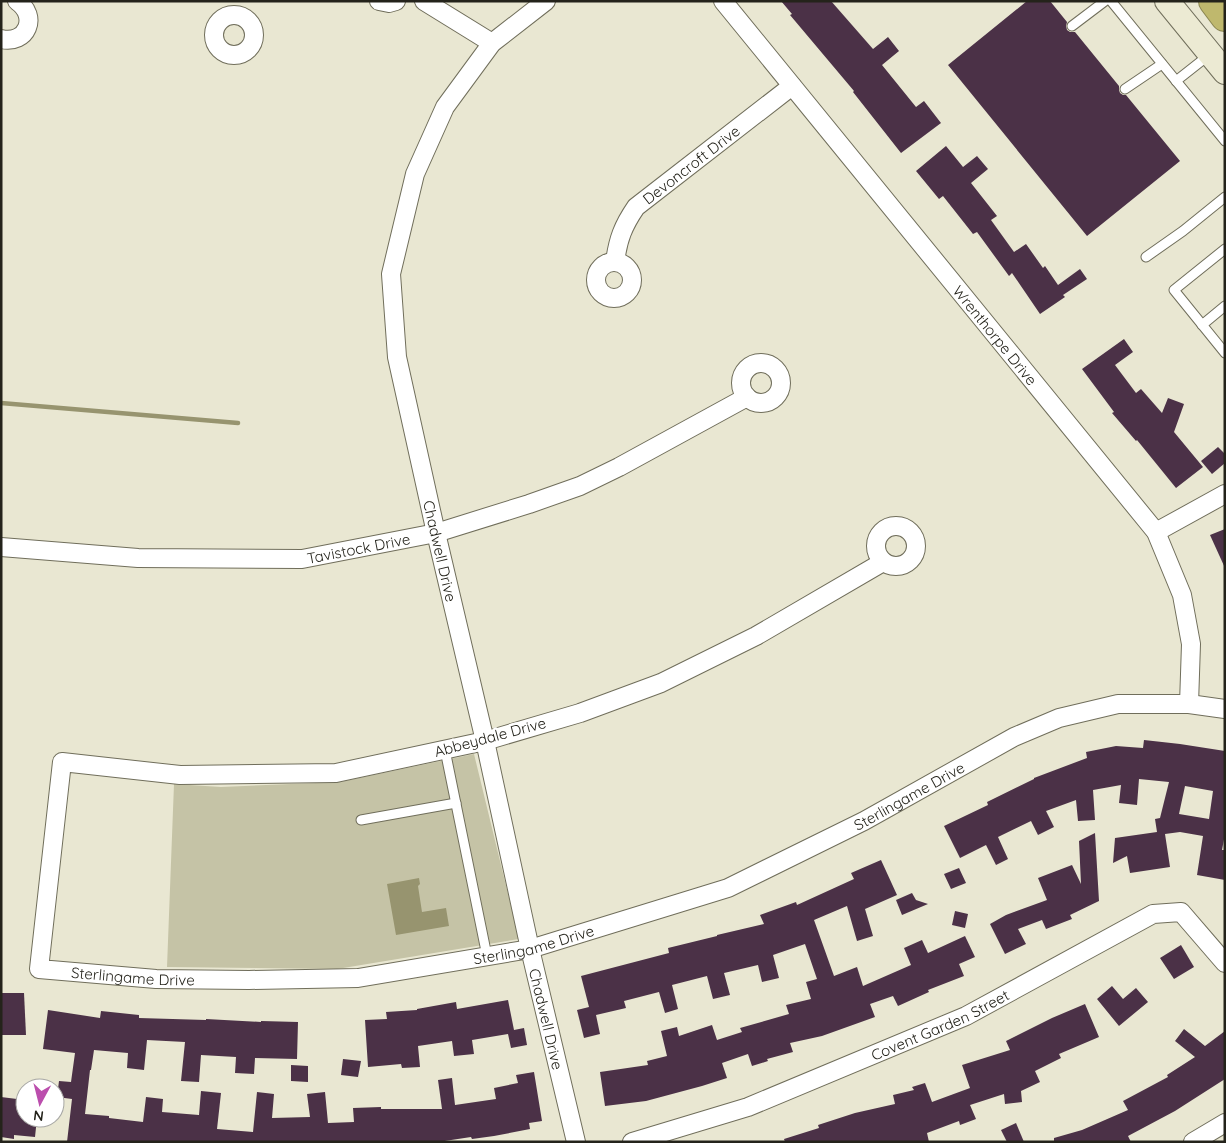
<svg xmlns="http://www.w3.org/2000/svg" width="1226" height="1143" viewBox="0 0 1226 1143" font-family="Quicksand,sans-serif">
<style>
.green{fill:#c5c3a6}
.water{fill:#97946f}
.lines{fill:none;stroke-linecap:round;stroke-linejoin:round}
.stream{stroke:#97946f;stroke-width:4.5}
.building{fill:#4b3147;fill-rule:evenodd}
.service-casing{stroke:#706e5b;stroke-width:11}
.minor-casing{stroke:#706e5b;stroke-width:20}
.secondary-casing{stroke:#706e5b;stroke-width:26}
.motorway-casing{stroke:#898450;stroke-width:30}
.service{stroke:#fff;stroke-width:9}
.minor{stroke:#fff;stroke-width:18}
.secondary{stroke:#ecead3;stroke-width:24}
.motorway{stroke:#bfb86d;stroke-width:28}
.labels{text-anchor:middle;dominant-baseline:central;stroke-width:5;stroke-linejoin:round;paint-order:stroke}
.street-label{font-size:15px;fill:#24231b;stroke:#fff}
</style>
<rect width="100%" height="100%" fill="#e9e7d2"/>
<!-- green -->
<path class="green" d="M474,754L519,939L337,969L167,967L174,784L221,787L340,782Z"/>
<!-- water -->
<path class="water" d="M419,878L420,884L418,886L422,912L446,908L449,926L396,935L387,884Z"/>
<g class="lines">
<!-- stream -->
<path class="stream" d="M1,403L238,423"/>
</g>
<!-- building -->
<g class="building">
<path d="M781,1H831L873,49L888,37L899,51L882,65L916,107L924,101L941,123L901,153L853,92L854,91L790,15L792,14Z"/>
<path d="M1027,1H1050L1067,22L1066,26L1067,30L1070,32H1075L1119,86V90L1120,93L1123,95H1126L1180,161L1087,236L948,65Z"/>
<path d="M946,146L963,167L977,156L988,169L971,183L997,216L991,220L1014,252L1026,244L1043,268L1045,266L1058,285L1080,269L1087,279L1063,295L1065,297L1040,314L1012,273L1009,276L977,232L973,234L943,196L939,199L916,171Z"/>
<path d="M1124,339L1133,352L1115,365L1136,393L1141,389L1162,413L1168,398L1184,404L1174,432L1203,467L1176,488L1137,440L1136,441L1112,413L1114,412L1082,369Z"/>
<path d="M1218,447L1225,454V463L1212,474L1201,461Z"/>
<path d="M1225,529V568L1210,535Z"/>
<path d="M1144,740L1180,744L1225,751V834L1222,850H1225V880L1197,875L1203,836L1180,832L1165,834L1170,867L1130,873L1127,856L1113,863L1115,838L1157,832L1155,819L1160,818L1169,782L1139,779L1137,805L1119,803L1121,785L1093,790L1095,820L1078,821L1076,800L1046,811L1054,827L1038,835L1031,821L998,837L1008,859L996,865L986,845L960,858L944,826L988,805L987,802L1034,779V778L1087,758L1086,752L1116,746L1143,748ZM1185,786L1213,791L1209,819L1179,814Z"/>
<path d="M1095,833L1099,901L1070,915L1072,919L1046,929L1042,920L1018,929L1026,944L1005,954L990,924L1006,915L1047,900L1038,878L1072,865L1081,884L1079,841Z"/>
<path d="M881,860L897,895L865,909L873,936L857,941L847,906L814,920L834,976L857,967L863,986L911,965L904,948L922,940L928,953L965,936L975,957L959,964L964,976L928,990L929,992L898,1006L893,996L870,1004L875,1017L822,1036L790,1043L793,1052L767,1059L768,1061L752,1066L748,1054L722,1063L727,1078L702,1086L646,1101L605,1106L600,1072L648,1065L647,1061L667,1056L661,1031L677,1027L679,1036L712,1025L717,1040L742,1032L740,1028L789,1014L786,1005L811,999L806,982L817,979L805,944L773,955L779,978L762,982L758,965L724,973L730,995L713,999L707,976L672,985L678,1009L665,1013L659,992L624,1001L626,1008L596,1015L600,1034L584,1038L577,1010L589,1007L581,976L669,953L668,948L717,936V935L764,924L760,915L796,902L797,905L854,879L851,873Z"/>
<path d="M959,868L966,883L951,889L944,874Z"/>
<path d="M912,893L916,900L928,904L902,915L896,900Z"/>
<path d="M955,911L968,914L965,928L952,925Z"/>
<path d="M1181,945L1194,967L1174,979L1160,958Z"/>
<path d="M1112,986L1123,999L1136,988L1148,1002L1119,1026L1097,999Z"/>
<path d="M1,993H24L26,1035H1Z"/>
<path d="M508,1000L514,1030L524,1028L527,1045L511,1048L508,1034L472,1040L474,1054L454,1056L452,1041L418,1046L420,1067L402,1068L401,1064L368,1067L365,1020L387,1019L386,1012L417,1010V1009L456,1002L457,1009Z"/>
<path d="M1085,1004L1099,1037L1059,1054L1061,1058L1035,1071L1040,1082L1021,1091L1022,1102L1005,1104L1004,1094L970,1105L976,1119L960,1125L959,1121L927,1133L929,1142H785L784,1139L819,1128L818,1125L855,1113L895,1104L893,1095L914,1090L912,1087L925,1083L932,1102L970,1088L962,1065L1010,1050L1006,1041L1052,1018Z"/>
<path d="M48,1010L100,1018L101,1011L139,1015V1018L206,1020V1019L261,1022V1021L298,1022L297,1059L255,1058L254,1074L235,1073L236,1057L201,1055L199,1082L181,1081L185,1042L147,1040L144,1070L127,1068L128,1053L94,1050L91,1070H90L85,1114L109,1116V1118L143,1122L146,1097L163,1099L162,1112L199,1115L201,1091L221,1093L217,1129L253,1132L257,1092L274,1094L272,1118L310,1117L307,1094L325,1092L328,1123L354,1122L353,1108L381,1107V1109H442L438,1080L452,1078L455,1105L496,1099L494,1088L518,1083L516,1075L534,1072L542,1121L529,1123L530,1129L494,1136L472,1139L471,1137L438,1142H67L72,1099L57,1097L59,1081L71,1082L75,1053L43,1049Z"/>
<path d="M1184,1029L1205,1046L1225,1031V1079L1175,1111L1128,1136L1131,1142H1054V1138L1082,1130L1128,1110L1123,1101L1168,1077L1167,1075L1195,1057L1175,1041Z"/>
<path d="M343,1059L361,1061L358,1077L341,1075Z"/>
<path d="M291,1065L308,1066V1082L291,1081Z"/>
<path d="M1,1097L25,1100V1118H37L35,1137L14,1135V1139L1,1137Z"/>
<path d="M1016,1123L1024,1142H1007L1001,1130Z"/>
</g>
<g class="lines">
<!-- service casing -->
<g class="service-casing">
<g id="service">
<path d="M1111,1L1225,141"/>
<path d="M1072,26L1105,1"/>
<path d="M1176,81L1209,55"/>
<path d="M1125,89L1162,64"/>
<path d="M1225,249L1174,290L1225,353"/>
<path d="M1146,257L1183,231L1225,197"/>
<path d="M1202,325L1225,306"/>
<path d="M445,750L487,956"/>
<path d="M361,820L456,803"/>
</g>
</g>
<!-- minor casing -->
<g class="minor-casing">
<g id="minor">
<path d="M379,1L389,3L396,1"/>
<path d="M424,1L492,43"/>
<path id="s1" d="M546,1L492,43L445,107L415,174L391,274L397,357L436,533L485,741L530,949L576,1142"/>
<path id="s2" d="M723,1L1156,532L1182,595L1191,644L1189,704"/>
<circle cx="234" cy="35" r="20"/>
<path d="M1,39C27,45 39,16 17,1"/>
<circle cx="614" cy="280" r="18"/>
<path id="s3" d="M615,262C618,239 623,226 636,207L792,86"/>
<circle cx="761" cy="383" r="20"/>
<circle cx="896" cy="546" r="20"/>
<path d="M1156,532L1225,494"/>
<path id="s4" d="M1,547L138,558L302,559L436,533L529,504L580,486L619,467L747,397"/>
<path id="s5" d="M883,562L756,636L661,683L580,713L485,741L336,773L180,775L62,762L39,969L156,979L249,980L358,978L530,949L728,888L864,821L1014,737L1059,718L1118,704H1189L1225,709"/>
<path id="s6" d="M632,1142L748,1107L966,1016L1153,914L1181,912L1225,963"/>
<path d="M1193,1142L1225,1123"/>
</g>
</g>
<!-- secondary casing -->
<g class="secondary-casing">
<path id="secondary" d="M1167,1L1225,72"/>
</g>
<!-- motorway casing -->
<g class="motorway-casing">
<path id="motorway" d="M1213,1L1225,17"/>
</g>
<!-- service -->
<use href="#service" class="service"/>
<!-- minor -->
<use href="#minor" class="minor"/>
<!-- secondary -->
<use href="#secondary" class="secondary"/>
<!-- motorway -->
<use href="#motorway" class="motorway"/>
</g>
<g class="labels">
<!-- street labels -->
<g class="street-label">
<text stroke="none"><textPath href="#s3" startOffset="129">Devoncroft Drive</textPath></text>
<text stroke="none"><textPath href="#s2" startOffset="431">Wrenthorpe Drive</textPath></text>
<text stroke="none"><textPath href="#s4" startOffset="359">Tavistock Drive</textPath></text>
<text stroke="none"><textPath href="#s1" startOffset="606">Chadwell Drive</textPath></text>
<text transform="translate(490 737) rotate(-15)">Abbeydale Drive</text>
<text stroke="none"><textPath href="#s5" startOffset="1978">Sterlingame Drive</textPath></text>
<text stroke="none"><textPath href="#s5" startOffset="1572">Sterlingame Drive</textPath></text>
<text stroke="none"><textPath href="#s5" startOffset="1168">Sterlingame Drive</textPath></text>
<text stroke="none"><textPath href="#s1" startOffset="1086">Chadwell Drive</textPath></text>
<text stroke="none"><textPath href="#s6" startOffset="330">Covent Garden Street</textPath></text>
</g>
</g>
<!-- border -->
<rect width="1226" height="1143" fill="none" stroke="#24231b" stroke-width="5"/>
<!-- north arrow -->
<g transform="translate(40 1103) rotate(187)"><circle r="24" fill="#ffffff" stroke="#a7a7a4"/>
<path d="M0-4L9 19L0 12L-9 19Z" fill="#bb4ead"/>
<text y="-8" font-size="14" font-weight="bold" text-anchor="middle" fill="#24231b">N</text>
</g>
</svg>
